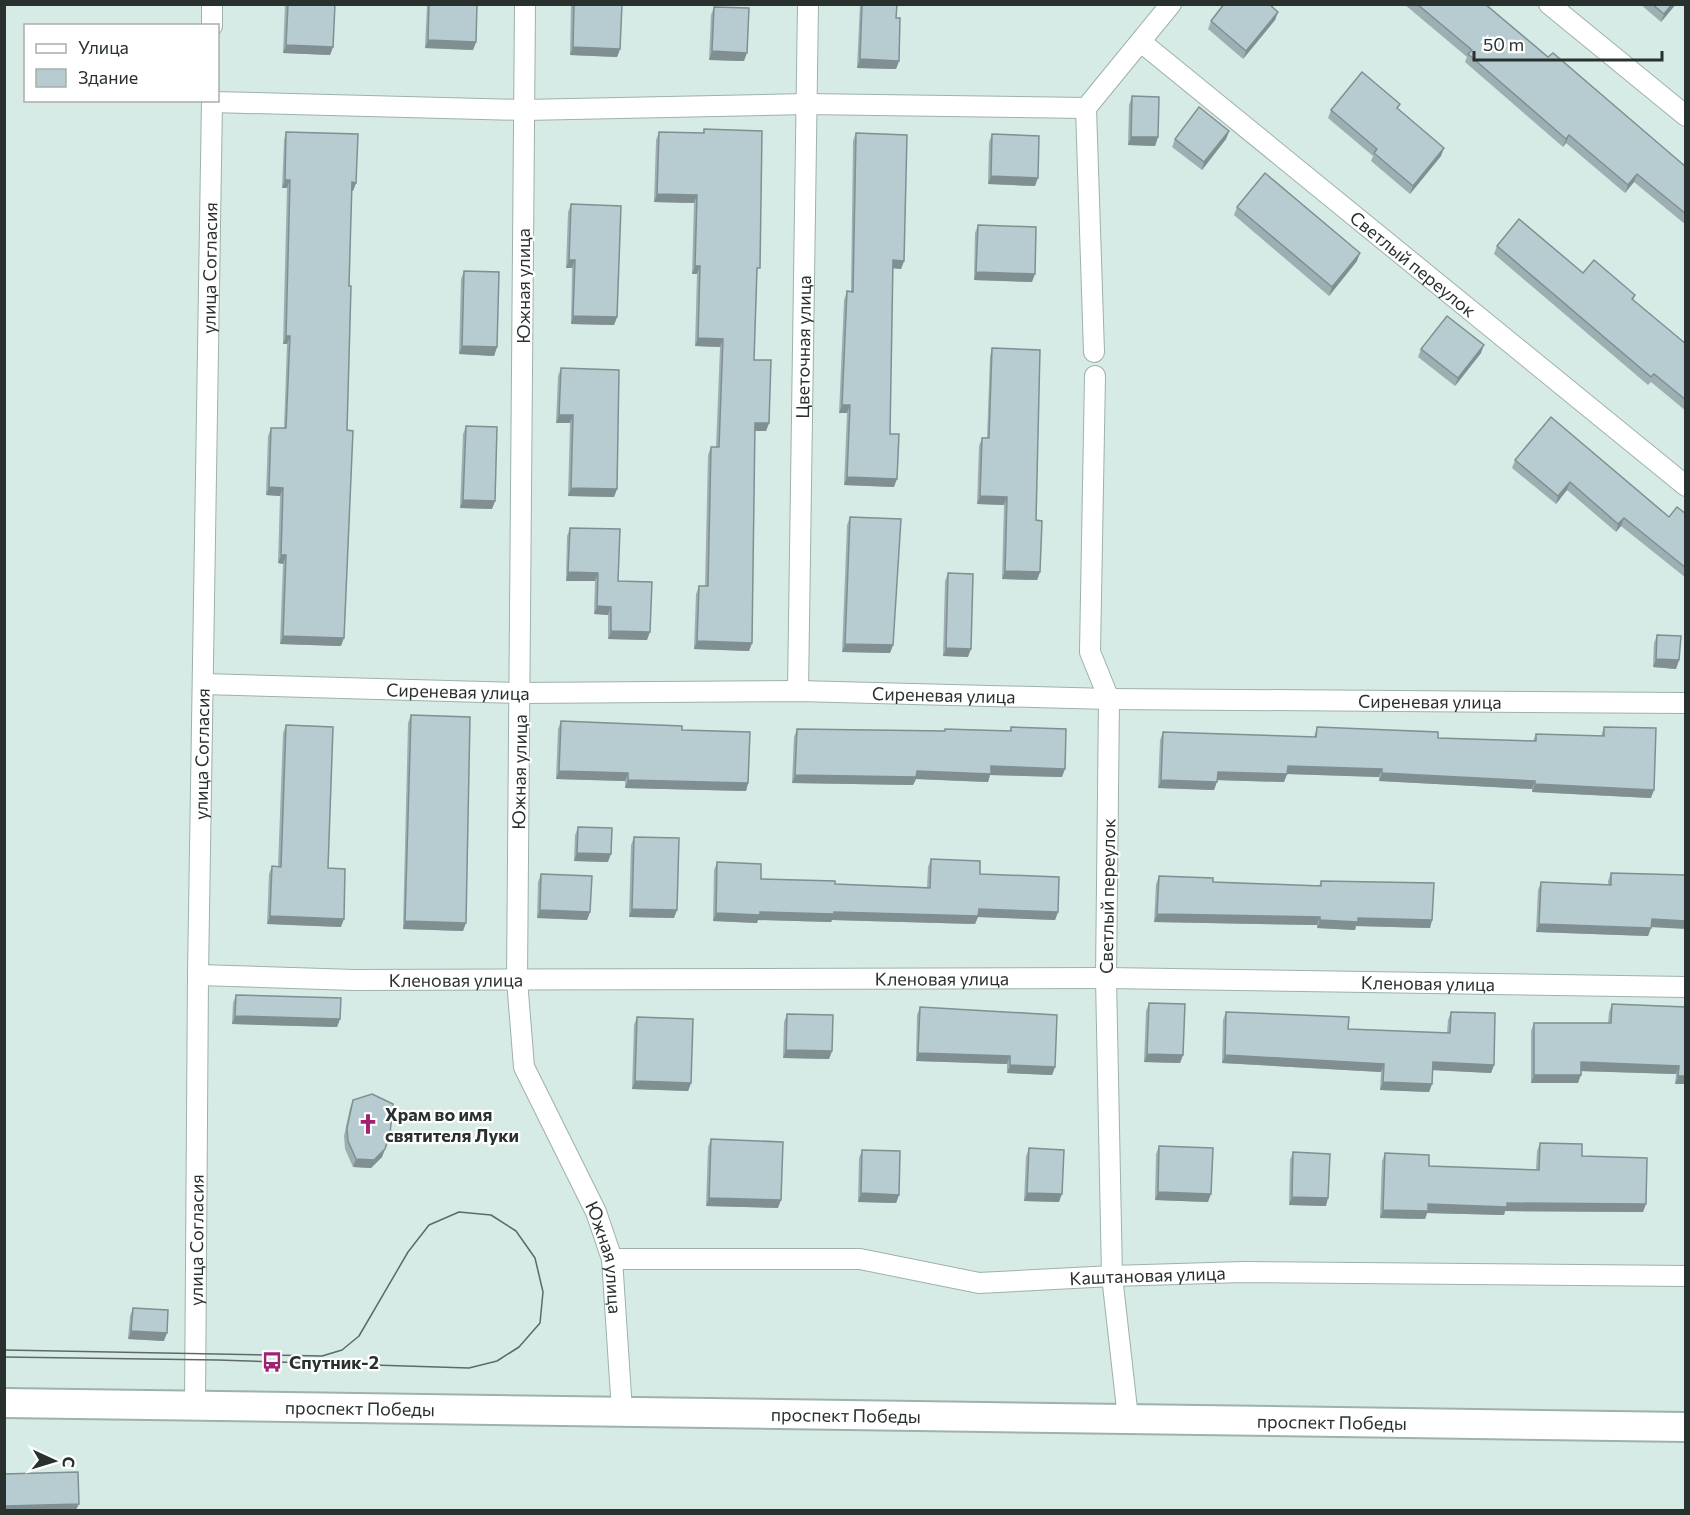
<svg xmlns="http://www.w3.org/2000/svg" width="1690" height="1515" viewBox="0 0 1690 1515" font-family="Commissioner,sans-serif">
<style>
.lines{fill:none;stroke-linecap:round;stroke-linejoin:round}
.street-casing{stroke:#9eb1ac;stroke-width:22}
.secondary-casing{stroke:#9eb1ac;stroke-width:32}
.street{stroke:#fff;stroke-width:20}
.secondary{stroke:#fff;stroke-width:28}
.tram{stroke:#5e6a67;stroke-width:1.5}
.wall{fill:#9dafb3}
.shaded-wall{fill:#808f92}
.building{fill:#b7ccd0;stroke:#808f92;stroke-width:1.5}
.labels{text-anchor:middle;dominant-baseline:central;stroke-width:4.5;stroke-linejoin:round;paint-order:stroke}
.street-label{font-size:18px;fill:#29312f;stroke:#fff}
.poi-label{font-size:18px;font-weight:bold;fill:#29312f;stroke:#fff;text-anchor:start}
</style>
<rect width="100%" height="100%" fill="#d6ebe5"/>
<g class="lines">
<!-- street casing -->
<g class="street-casing">
<g id="street">
<path d="M212,4V26"/>
<path id="s1" d="M525,4L517,980L524,1067L596,1212L612,1259L622,1411"/>
<path d="M1549,4L1686,116"/>
<path id="s2" d="M1141,42L1686,486"/>
<path d="M212,102L524,110L806,104L1086,108"/>
<path d="M1094,352L1086,108L1171,4"/>
<path d="M1095,376L1090,652L1109,699L1106,978L1112,1276L1128,1418"/>
<path id="s3" d="M203,684L520,693L798,691L1109,699L1686,703"/>
<path id="s4" d="M798,691L808,4"/>
<path id="s5" d="M198,975L354,980L1106,978L1686,987"/>
<path id="s6" d="M612,1259H860L979,1283L1112,1276L1243,1272L1686,1276"/>
<path id="s7" d="M195,1406L198,975L212,100"/>
</g>
</g>
<!-- secondary casing -->
<g class="secondary-casing">
<g id="secondary">
<path id="s8" d="M4,1403L1686,1427"/>
</g>
</g>
<!-- street -->
<use href="#street" class="street"/>
<!-- secondary -->
<use href="#secondary" class="secondary"/>
<!-- tram -->
<path class="tram" d="M4,1350L322,1356L342,1350L359,1336L408,1252L429,1225L459,1212L491,1215L516,1231L535,1258L543,1292L540,1323L519,1347L497,1361L469,1368L218,1360L4,1357"/>
</g>
<!-- wall -->
<g class="wall">
<path d="M285,4H335L333,47L330,55L283,53Z"/>
<path d="M427,4H477L476,42L473,50L425,48Z"/>
<path d="M571,4H622L620,49L617,57L570,55Z"/>
<path d="M860,4H897L896,18L899,61L896,69L857,68Z"/>
<path d="M1404,4H1485L1548,57L1686,167V225L1634,182L1625,193L1566,143L1563,147L1465,62L1467,57Z"/>
<path d="M1640,4H1676L1661,22Z"/>
<path d="M714,7L744,61L709,60L711,15Z"/>
<path d="M1278,12L1275,20L1243,59L1208,29L1211,21Z"/>
<path d="M1132,96L1158,137L1155,146L1128,145L1129,105Z"/>
<path d="M1398,109L1441,156L1410,194L1371,161L1373,156L1328,118L1331,110Z"/>
<path d="M704,129L757,276L754,360L769,423L766,431H755L752,643L749,651L694,649L696,594L699,586H705L708,455L711,447H716L720,347L695,346L697,274H692L694,203L654,202L656,140L659,132L703,133Z"/>
<path d="M1229,131L1226,139L1202,170L1172,147L1175,139Z"/>
<path d="M286,132L356,183L353,191H352L349,286L341,646L280,644L283,564L278,563L280,496L266,495L268,436L271,428H284L287,344H283L287,188H282L284,140Z"/>
<path d="M856,133L904,261L901,269L893,268L890,434L894,487L844,485L847,413H839L844,300L847,291L851,292L853,141Z"/>
<path d="M992,134L1035,186L988,184L989,142Z"/>
<path d="M571,204L617,317L614,325L571,324L572,268H566L568,212Z"/>
<path d="M1237,207L1357,261L1329,296L1234,215Z"/>
<path d="M978,225L1032,282L974,280L975,233Z"/>
<path d="M1497,246L1583,273L1635,295L1633,300L1686,344V411L1651,382L1648,385L1494,254Z"/>
<path d="M464,271L497,347L494,356L459,354L461,279Z"/>
<path d="M992,348L1036,520L1040,572L1037,580L1002,579L1004,505L977,504L979,446L982,438H987L990,356Z"/>
<path d="M1421,349L1481,353L1455,386L1418,357Z"/>
<path d="M561,368L617,489L614,497L568,496L570,423H556L558,376Z"/>
<path d="M466,426L495,501L492,509L460,508L463,434Z"/>
<path d="M1515,460L1669,517L1686,514V578L1621,526L1616,532L1567,490L1556,504L1512,468Z"/>
<path d="M850,517L893,645L890,653L842,652L847,525Z"/>
<path d="M570,528L618,581L647,640L608,639V615L594,614L595,581H566L567,536Z"/>
<path d="M948,573L968,657L943,656L945,581Z"/>
<path d="M1657,635L1679,660L1676,669L1653,667L1654,643Z"/>
<path d="M411,715L463,931L403,929L408,723Z"/>
<path d="M561,721L682,730L748,783L746,791L625,788V781L556,779L558,729Z"/>
<path d="M286,725L341,927L267,924L269,874L272,866L278,867L283,733Z"/>
<path d="M1011,727L1062,777L990,775L988,782L916,779L913,785L792,783L794,737L797,729L944,731L945,729L1009,731Z"/>
<path d="M1317,727L1438,738L1533,741L1536,734L1601,736L1604,727L1651,798L1532,792V789L1379,781V777L1287,774L1284,782L1217,780L1214,790L1158,788L1160,740L1163,732L1314,737Z"/>
<path d="M578,827L608,862L574,861L575,835Z"/>
<path d="M634,837L674,918L629,917L631,845Z"/>
<path d="M931,859L980,874L1058,912L1055,920L978,917L975,924L832,920L831,922L758,920L757,923L713,921L714,870L717,862L761,879L835,884L927,887L928,867Z"/>
<path d="M1611,873L1651,928L1648,936L1536,932L1538,890L1541,882L1608,884V881Z"/>
<path d="M541,874L590,912L587,920L537,918L538,882Z"/>
<path d="M1159,876L1213,882L1319,886L1321,881L1432,920L1430,928L1356,926L1355,930L1317,928V925L1154,922L1156,884Z"/>
<path d="M236,995L340,1019L337,1027L232,1024L233,1003Z"/>
<path d="M1149,1003L1183,1055L1180,1063L1144,1062L1146,1011Z"/>
<path d="M1612,1004L1686,1007V1084H1675L1676,1074L1581,1071L1578,1083H1531V1031L1534,1023H1608L1609,1012Z"/>
<path d="M920,1007L1055,1067L1052,1075L1007,1073V1064L916,1061L917,1015Z"/>
<path d="M1226,1012L1348,1029L1447,1033L1448,1020L1451,1012L1494,1065L1491,1073L1432,1070V1084L1429,1092L1380,1090L1381,1072L1222,1063L1223,1020Z"/>
<path d="M787,1014L832,1051L829,1059L783,1058L784,1022Z"/>
<path d="M637,1017L691,1083L688,1091L632,1089L634,1025Z"/>
<path d="M353,1100L390,1134L382,1157L371,1168L353,1167L345,1149L344,1136L350,1108Z"/>
<path d="M711,1139L778,1208L706,1206L708,1147Z"/>
<path d="M1540,1143L1582,1156L1643,1212L1505,1211L1504,1215L1427,1213L1425,1219L1380,1218L1382,1161L1385,1153L1429,1166L1536,1170L1537,1151Z"/>
<path d="M1159,1146L1208,1202L1155,1200L1156,1154Z"/>
<path d="M1029,1148L1059,1202L1024,1201L1026,1156Z"/>
<path d="M862,1150L899,1195L896,1203L858,1202L859,1158Z"/>
<path d="M1293,1152L1326,1206L1289,1205L1290,1160Z"/>
<path d="M133,1308L164,1341L128,1339L130,1316Z"/>
</g>
<!-- shaded-wall -->
<g class="shaded-wall">
<path d="M1672,4H1676L1661,22L1664,14Z"/>
<path d="M1278,12L1275,20L1243,59L1246,51Z"/>
<path d="M428,40L476,42L473,50L425,48Z"/>
<path d="M286,45L333,47L330,55L283,53Z"/>
<path d="M573,47L620,49L617,57L570,55Z"/>
<path d="M712,51L747,53L744,61L709,60Z"/>
<path d="M860,59L899,61L896,69L857,68Z"/>
<path d="M1229,131L1226,139L1202,170L1204,162Z"/>
<path d="M1569,135L1566,143L1563,147L1566,139Z"/>
<path d="M1131,137H1158L1155,146L1128,145Z"/>
<path d="M1444,148L1441,156L1410,194L1413,186Z"/>
<path d="M1637,174L1634,182L1625,193L1628,185Z"/>
<path d="M991,176L1038,178L1035,186L988,184Z"/>
<path d="M285,180H290L287,188H282Z"/>
<path d="M352,182L356,183L353,191L349,190Z"/>
<path d="M657,194L697,195L694,203L654,202Z"/>
<path d="M1360,253L1357,261L1329,296L1332,287Z"/>
<path d="M569,260H575L572,268H566Z"/>
<path d="M893,260L904,261L901,269L890,268Z"/>
<path d="M695,266H700L697,274H692Z"/>
<path d="M976,272L1035,274L1032,282L974,280Z"/>
<path d="M573,316L617,317L614,325L571,324Z"/>
<path d="M286,336H290L287,344H283Z"/>
<path d="M698,338L723,339L720,347L695,346Z"/>
<path d="M1484,345L1481,353L1455,386L1458,378Z"/>
<path d="M462,346L497,347L494,356L459,354Z"/>
<path d="M842,405H850L847,413H839Z"/>
<path d="M559,415H573L570,423H556Z"/>
<path d="M755,423H769L766,431H752Z"/>
<path d="M847,477L897,479L894,487L844,485Z"/>
<path d="M1570,482L1567,490L1556,504L1558,496Z"/>
<path d="M269,487L283,488L280,496L266,495Z"/>
<path d="M571,488L617,489L614,497L568,496Z"/>
<path d="M980,496L1007,497L1004,505L977,504Z"/>
<path d="M463,500L495,501L492,509L460,508Z"/>
<path d="M1624,518L1621,526L1616,532L1618,524Z"/>
<path d="M281,555H286L283,564L278,563Z"/>
<path d="M1005,571L1040,572L1037,580L1002,579Z"/>
<path d="M568,572L598,573L595,581H566Z"/>
<path d="M597,606L611,607L608,615L594,614Z"/>
<path d="M611,631L650,632L647,640L608,639Z"/>
<path d="M283,636L344,638L341,646L280,644Z"/>
<path d="M697,641L752,643L749,651L694,649Z"/>
<path d="M845,644L893,645L890,653L842,652Z"/>
<path d="M946,648L971,649L968,657L943,656Z"/>
<path d="M1656,659L1679,660L1676,669L1653,667Z"/>
<path d="M991,766L1065,769L1062,777L990,775L988,782L916,779L913,785L792,783L795,775L917,771Z"/>
<path d="M1288,766L1382,769L1379,777L1287,774L1284,782L1215,780L1218,772Z"/>
<path d="M559,771L628,773L625,781L556,779Z"/>
<path d="M1382,773L1535,781L1532,789L1379,781Z"/>
<path d="M628,780L748,783L746,791L625,788Z"/>
<path d="M1161,780L1217,782L1214,790L1158,788Z"/>
<path d="M1535,784L1654,790L1651,798L1532,792Z"/>
<path d="M577,853L611,854L608,862L574,861Z"/>
<path d="M632,909L677,910L674,918L629,917Z"/>
<path d="M979,909L1058,912L1055,920L978,917L975,924L832,920L831,922L758,920L757,923L713,921L716,913L760,912Z"/>
<path d="M540,910L590,912L587,920L537,918Z"/>
<path d="M1157,914L1320,917L1317,925L1154,922Z"/>
<path d="M270,916L344,919L341,927L267,924Z"/>
<path d="M1358,918L1432,920L1430,928L1356,926L1355,930L1317,928L1320,920Z"/>
<path d="M1652,919L1686,921V929L1649,927Z"/>
<path d="M405,921L466,923L463,931L403,929Z"/>
<path d="M1539,924L1651,928L1648,936L1536,932Z"/>
<path d="M235,1016L340,1019L337,1027L232,1024Z"/>
<path d="M786,1050L832,1051L829,1059L783,1058Z"/>
<path d="M918,1053L1010,1056L1007,1064L916,1061Z"/>
<path d="M1147,1054L1183,1055L1180,1063L1144,1062Z"/>
<path d="M1225,1055L1384,1064L1381,1072L1222,1063Z"/>
<path d="M1433,1062L1494,1065L1491,1073L1430,1070Z"/>
<path d="M1581,1062L1679,1066L1676,1074L1578,1071Z"/>
<path d="M1010,1065L1055,1067L1052,1075L1007,1073Z"/>
<path d="M1534,1075H1581L1578,1083H1531Z"/>
<path d="M1678,1076H1686V1084H1675Z"/>
<path d="M635,1081L691,1083L688,1091L632,1089Z"/>
<path d="M1383,1082L1432,1084L1429,1092L1380,1090Z"/>
<path d="M385,1149L382,1157L371,1168L353,1167L356,1159Z"/>
<path d="M1158,1192L1211,1194L1208,1202L1155,1200Z"/>
<path d="M861,1193L899,1195L896,1203L858,1202Z"/>
<path d="M1027,1193L1062,1194L1059,1202L1024,1201Z"/>
<path d="M1292,1197L1328,1198L1326,1206L1289,1205Z"/>
<path d="M709,1198L781,1200L778,1208L706,1206Z"/>
<path d="M1507,1203L1646,1204L1643,1212L1505,1211L1504,1215L1427,1213L1425,1219L1380,1218L1383,1210L1428,1204Z"/>
<path d="M131,1331L167,1333L164,1341L128,1339Z"/>
<path d="M79,1504L76,1510H4V1506Z"/>
</g>
<!-- building -->
<g class="building">
<path d="M288,4H335L333,47L286,45Z"/>
<path d="M429,4H477L476,42L428,40Z"/>
<path d="M574,4H622L620,49L573,47Z"/>
<path d="M862,4H897L896,18H900L899,61L860,59Z"/>
<path d="M1224,4H1269L1278,12L1246,51L1211,21Z"/>
<path d="M1417,4H1485L1548,57L1553,53L1686,167V214L1637,174L1628,185L1569,135L1566,139L1468,54L1472,50Z"/>
<path d="M1652,4H1672L1664,14Z"/>
<path d="M714,7L749,8L747,53L712,51Z"/>
<path d="M1362,72L1400,104L1397,108L1444,148L1413,186L1374,153L1377,149L1331,110Z"/>
<path d="M1132,96L1159,97L1158,137H1131Z"/>
<path d="M1199,107L1229,131L1204,162L1175,139Z"/>
<path d="M704,129L762,131L760,268H757L754,360H771L769,423H755L752,643L697,641L699,586H708L711,447H719L723,339L698,338L700,266H695L697,195L657,194L659,132L704,133Z"/>
<path d="M286,132L358,134L356,183L352,182L349,286H351L347,430L353,431L344,638L283,636L286,555H281L283,488L269,487L271,428H286L290,336H286L290,180H285Z"/>
<path d="M856,133L907,135L904,261L893,260L890,434H899L897,479L847,477L850,405H842L847,291L853,292Z"/>
<path d="M992,134L1039,136L1038,178L991,176Z"/>
<path d="M1265,173L1360,253L1332,287L1237,207Z"/>
<path d="M571,204L621,206L617,317L573,316L575,260H569Z"/>
<path d="M1519,219L1583,273L1594,260L1635,295L1632,299L1686,344V400L1654,374L1651,377L1497,246Z"/>
<path d="M978,225L1036,227L1035,274L976,272Z"/>
<path d="M464,271L499,272L497,347L462,346Z"/>
<path d="M1447,316L1484,345L1458,378L1421,349Z"/>
<path d="M992,348L1040,350L1036,520L1042,521L1040,572L1005,571L1007,497L980,496L982,438H989Z"/>
<path d="M561,368L619,370L617,489L571,488L573,415H559Z"/>
<path d="M1551,417L1669,517L1677,507L1686,514V568L1624,518L1618,524L1570,482L1558,496L1515,460Z"/>
<path d="M466,426L497,427L495,501L463,500Z"/>
<path d="M850,517L901,519L893,645L845,644Z"/>
<path d="M570,528L620,529L618,581L652,582L650,632L611,631V607L597,606L598,573L568,572Z"/>
<path d="M948,573L973,574L971,649L946,648Z"/>
<path d="M1657,635L1681,636L1679,660L1656,659Z"/>
<path d="M411,715L470,717L466,923L405,921Z"/>
<path d="M561,721L682,726V730L750,732L748,783L628,780V773L559,771Z"/>
<path d="M286,725L333,727L328,868L345,869L344,919L270,916L272,866L281,867Z"/>
<path d="M1011,727L1066,729L1065,769L991,766V774L917,771L916,777L795,775L797,729L945,731V729L1011,731Z"/>
<path d="M1317,727L1438,732V738L1536,741V734L1604,736V727L1656,728L1654,790L1535,784V781L1382,773V769L1288,766L1287,774L1218,772L1217,782L1161,780L1163,732L1316,737Z"/>
<path d="M578,827L612,828L611,854L577,853Z"/>
<path d="M634,837L679,838L677,910L632,909Z"/>
<path d="M931,859L980,861V874L1059,877L1058,912L979,909L978,916L834,912V914L760,912V915L716,913L717,862L761,864V879L835,881V884L930,888Z"/>
<path d="M1611,873L1686,875V921L1652,919L1651,928L1539,924L1541,882L1611,885Z"/>
<path d="M541,874L592,876L590,912L540,910Z"/>
<path d="M1159,876L1213,878V882L1321,886V881L1434,883L1432,920L1358,918V922L1320,920V917L1157,914Z"/>
<path d="M236,995L341,998L340,1019L235,1016Z"/>
<path d="M1149,1003L1185,1004L1183,1055L1147,1054Z"/>
<path d="M1612,1004L1686,1007V1076H1678L1679,1066L1581,1062V1075H1534V1023H1611Z"/>
<path d="M920,1007L1057,1015L1055,1067L1010,1065V1056L918,1053Z"/>
<path d="M1226,1012L1349,1017L1348,1029L1450,1033L1451,1012L1495,1013L1494,1065L1433,1062L1432,1084L1383,1082L1384,1064L1225,1055Z"/>
<path d="M787,1014L833,1015L832,1051L786,1050Z"/>
<path d="M637,1017L693,1019L691,1083L635,1081Z"/>
<path d="M372,1094L393,1104L390,1134L385,1149L374,1160L356,1159L348,1141L347,1128L353,1100Z"/>
<path d="M711,1139L783,1142L781,1200L709,1198Z"/>
<path d="M1540,1143L1582,1144V1156L1647,1158L1646,1204L1507,1203V1207L1428,1204V1211L1383,1210L1385,1153L1429,1155V1166L1539,1170Z"/>
<path d="M1159,1146L1213,1148L1211,1194L1158,1192Z"/>
<path d="M1029,1148L1064,1150L1062,1194L1027,1193Z"/>
<path d="M862,1150L900,1151L899,1195L861,1193Z"/>
<path d="M1293,1152L1330,1154L1328,1198L1292,1197Z"/>
<path d="M133,1308L168,1310L167,1333L131,1331Z"/>
<path d="M78,1472L79,1504L4,1506V1474Z"/>
</g>
<!-- icons -->
<defs>
<g id="church-bare" transform="scale(1.62)"><path d="M-1.2-6h2.4v3.5h3.3v2.4h-3.3V6h-2.4V-.1h-3.3v-2.4h3.3Z" fill="#a12071" stroke="#fff" stroke-width="2.5" paint-order="stroke"/></g>
<g id="bus-bare" transform="scale(1.62)"><path d="M-5-6H5V4H4V6H2V4H-2V6H-4V4H-5ZM-3.5-4V0h7V-4ZM-3.5 1.2v1.5H-2V1.2ZM2 1.2v1.5H3.5V1.2Z" fill="#a12071" stroke="#fff" stroke-width="2.5" paint-order="stroke"/></g>
</defs>
<g fill-rule="evenodd">
<use href="#church-bare" x="368" y="1124"/>
<use href="#bus-bare" x="272" y="1362"/>
</g>
<g class="labels">
<!-- street labels -->
<g class="street-label">
<text stroke="none"><textPath href="#s2" startOffset="351">Светлый переулок</textPath></text>
<text stroke="none"><textPath href="#s7" startOffset="1138">улица Согласия</textPath></text>
<text transform="translate(523 286) rotate(-90)">Южная улица</text>
<text stroke="none"><textPath href="#s4" startOffset="344">Цветочная улица</textPath></text>
<text stroke="none"><textPath href="#s3" startOffset="255">Сиреневая улица</textPath></text>
<text stroke="none"><textPath href="#s3" startOffset="741">Сиреневая улица</textPath></text>
<text stroke="none"><textPath href="#s3" startOffset="1227">Сиреневая улица</textPath></text>
<text stroke="none"><textPath href="#s7" startOffset="652">улица Согласия</textPath></text>
<text transform="translate(519 772) rotate(-89)">Южная улица</text>
<text transform="translate(1107 896) rotate(-89)">Светлый переулок</text>
<text stroke="none"><textPath href="#s5" startOffset="744">Кленовая улица</textPath></text>
<text stroke="none"><textPath href="#s5" startOffset="258">Кленовая улица</textPath></text>
<text stroke="none"><textPath href="#s5" startOffset="1230">Кленовая улица</textPath></text>
<text stroke="none"><textPath href="#s7" startOffset="166">улица Согласия</textPath></text>
<text stroke="none"><textPath href="#s1" startOffset="1272">Южная улица</textPath></text>
<text stroke="none"><textPath href="#s6" startOffset="538">Каштановая улица</textPath></text>
<text stroke="none"><textPath href="#s8" startOffset="356">проспект Победы</textPath></text>
<text stroke="none"><textPath href="#s8" startOffset="842">проспект Победы</textPath></text>
<text stroke="none"><textPath href="#s8" startOffset="1328">проспект Победы</textPath></text>
</g>
<!-- poi labels -->
<g class="poi-label">
<text x="385" y="1114">Храм во имя<tspan x="385" dy="21">святителя Луки</tspan></text>
<text x="289" y="1362">Спутник-2</text>
</g>
</g>
<!-- border -->
<rect width="1690" height="1515" fill="none" stroke="#29312f" stroke-width="12"/>
<!-- legend -->
<rect x="24" y="24" width="195" height="78" fill="#ffffff" stroke="#a9adac" stroke-width="1.5"/>
<rect x="36" y="44" width="30" height="9" fill="#ffffff" stroke="#a9adac" stroke-width="1.5"/>
<text x="78" y="54" font-size="18" fill="#29312f">Улица</text>
<rect x="36" y="69" width="30" height="18" fill="#b7ccd0" stroke="#a9adac" stroke-width="1.5"/>
<text x="78" y="84" font-size="18" fill="#29312f">Здание</text>
<!-- north arrow -->
<g transform="translate(54 1461) rotate(94)" stroke="#ffffff" stroke-width="4.5" paint-order="stroke">
<path d="M0-4.5L10 22L0 15L-10 22Z" fill="#29312f"/>
<text y="-9" font-size="16" font-weight="bold" text-anchor="middle" fill="#29312f">С</text>
</g>
<!-- scale -->
<path d="M1474 51v9h188v-9" fill="none" stroke="#29312f" stroke-width="3"/>
<text x="1483" y="51" font-size="18" fill="#29312f" stroke="#ffffff" stroke-width="4.5" paint-order="stroke">50 m</text>
</svg>
